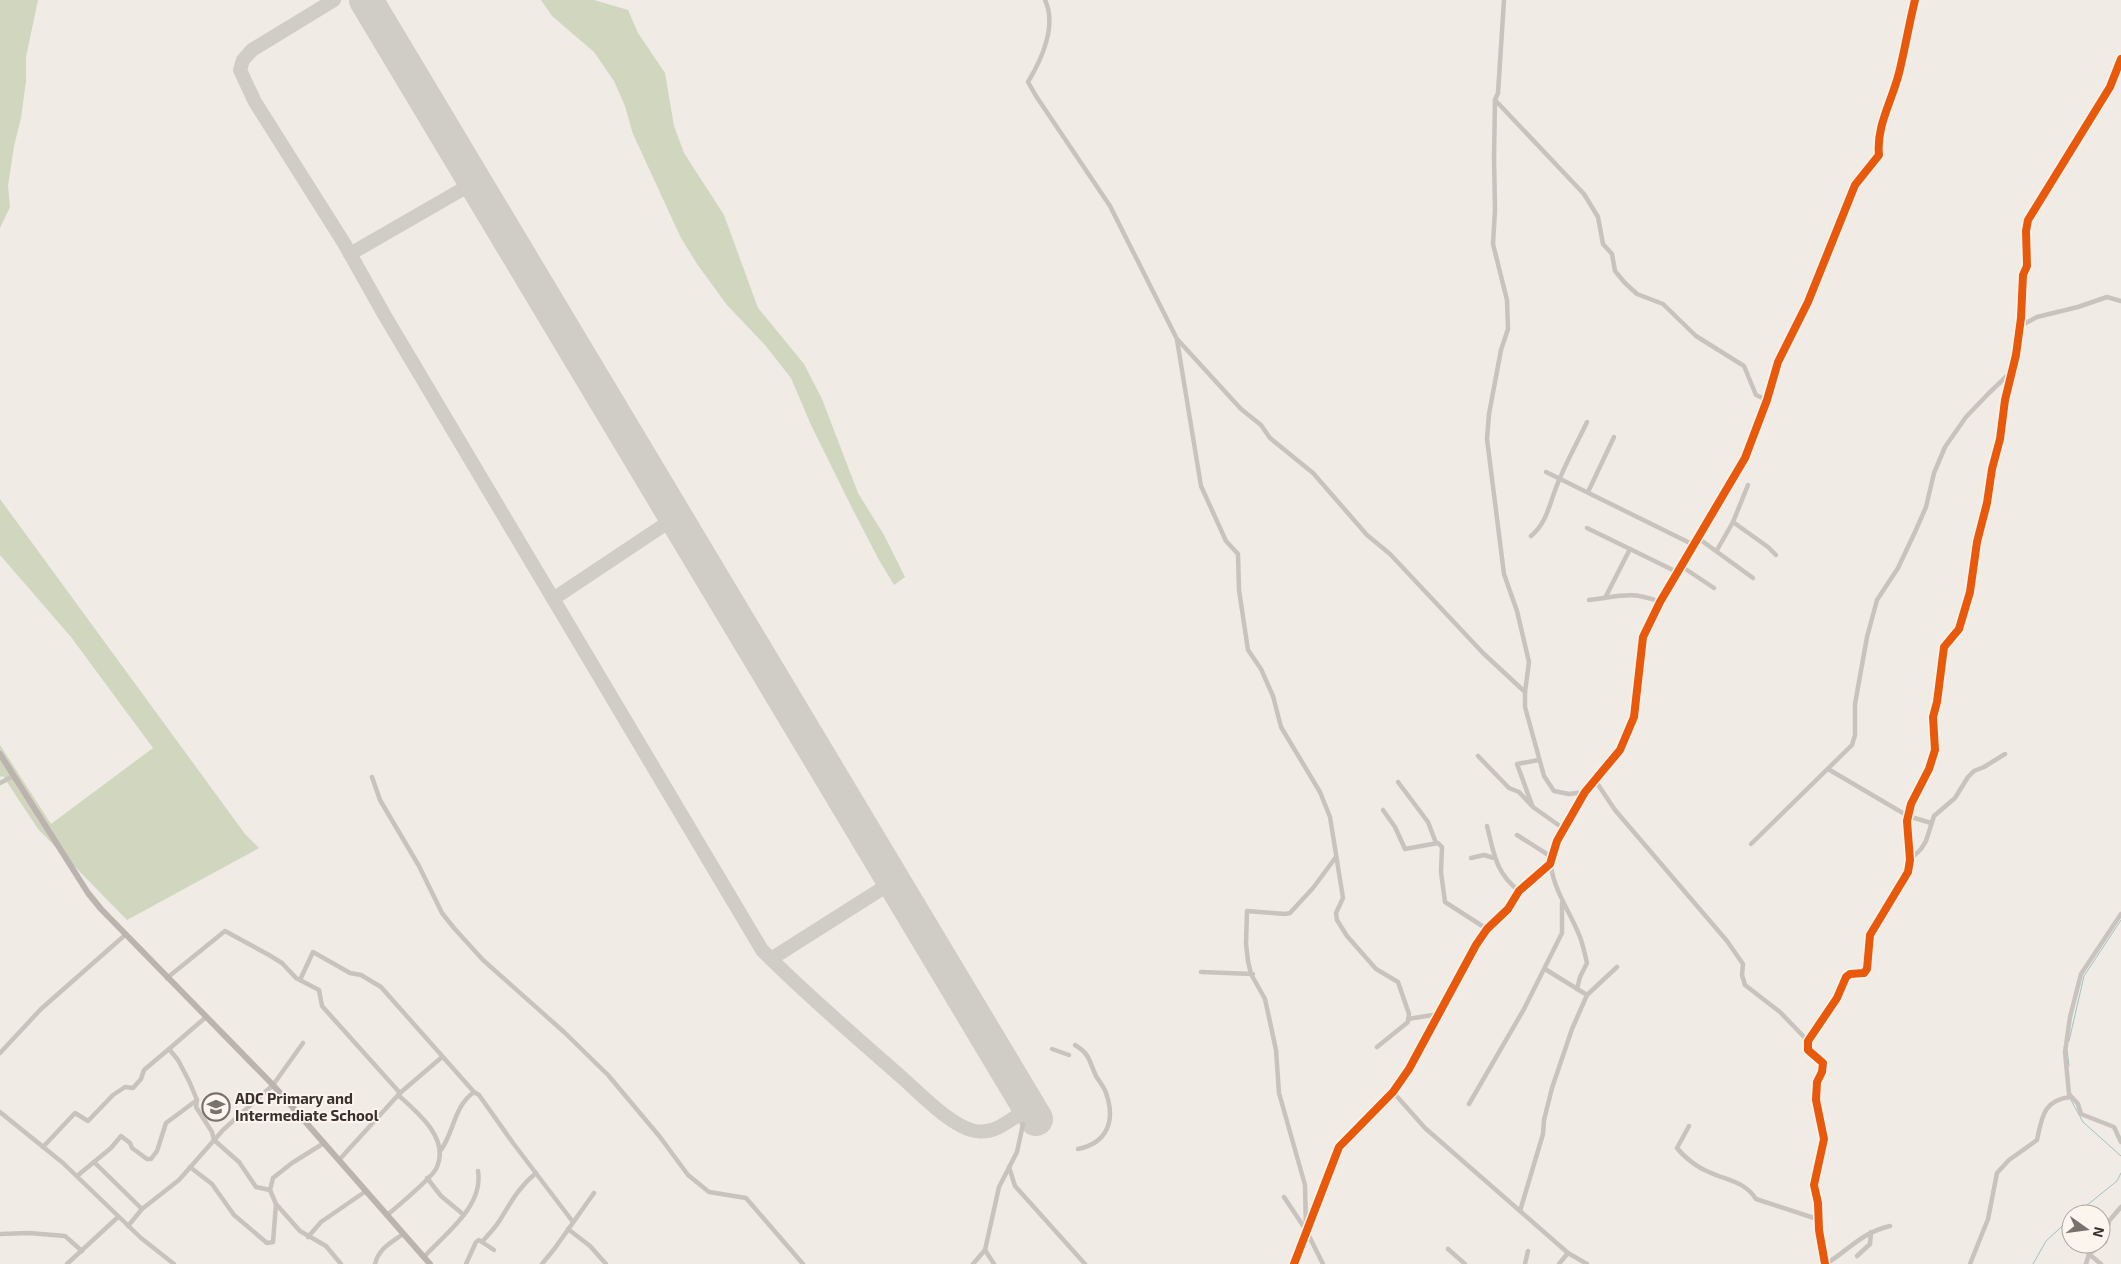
<svg xmlns="http://www.w3.org/2000/svg" width="2121" height="1264" viewBox="0 0 2121 1264" font-family="'Exo 2',sans-serif">
<style>
.green{fill:#d1d6bf}
.lines{fill:none;stroke-linecap:round;stroke-linejoin:round}
.stream{stroke:#a1c2c1;stroke-width:1}
.taxiway{stroke:#d0ccc6;stroke-width:14}
.runway{stroke:#d0ccc6;stroke-width:34}
.street{stroke:#c9c3be;stroke-width:4.5}
.secondary{stroke:#bab3ae;stroke-width:6}
.cycleway-casing{stroke:#fbf5ee;stroke-width:11}
.cycleway{stroke:#e8590c;stroke-width:8}
.labels{text-anchor:middle;dominant-baseline:central;stroke-width:4;stroke-linejoin:round;paint-order:stroke}
.poi-label{font-size:15px;font-weight:bold;fill:#3b302b;stroke:#fbf5ee;text-anchor:start}
</style>
<rect width="100%" height="100%" fill="#f0ebe5"/>
<!-- green -->
<g class="green">
<path d="M0,0H38L26,57V81L21,118L14,146L8,186L10,207L0,228Z"/>
<path d="M541,0H594L628,10L638,33L665,73L674,126L684,153L724,215L758,308L804,364L822,399L858,493L884,535L905,577L894,585L879,560L851,506L811,425L791,378L765,345L727,305L697,264L681,238L633,134L625,106L614,81L594,52L552,16Z"/>
<path d="M0,499L245,834L259,848L127,920L38,829L3,776L0,777V745L51,824L153,748L71,637L0,555Z"/>
</g>
<g class="lines">
<!-- stream -->
<g class="stream">
<path d="M2069,1041L2084,976L2121,920"/>
<path d="M2067,1050L2069,1066"/>
<path d="M2071,1100L2083,1122L2121,1156"/>
<path d="M2076,1214L2117,1181L2121,1173"/>
<path d="M2033,1264L2046,1241L2071,1218"/>
</g>
<!-- taxiway -->
<g class="taxiway">
<path d="M334,0L252,50L243,60L240,70L255,102L344,243L385,316L762,950C805,994 853,1034 899,1075C919,1092 950,1126 975,1131C996,1135 1014,1117 1029,1107"/>
<path d="M350,254L475,182"/>
<path d="M553,599L676,517"/>
<path d="M771,959L894,881"/>
</g>
<!-- runway -->
<path class="runway" d="M366,0L1036,1119"/>
<!-- street -->
<g class="street">
<path d="M1045,0C1057,25 1042,59 1028,82L1036,96L1110,206L1177,339L1241,409L1261,425L1270,438L1313,473L1367,535L1390,554L1483,653L1525,692"/>
<path d="M1504,0L1498,93L1495,100L1494,157L1495,210L1493,244L1507,300L1508,329L1501,350L1489,414L1487,439L1504,574L1517,611L1529,662L1525,692V707L1544,776L1554,791L1569,794L1585,792"/>
<path d="M1495,100L1584,194L1598,217L1603,244L1612,254L1615,271L1625,283L1637,294L1663,304L1696,336L1744,366L1756,395L1767,400"/>
<path d="M2020,326L2037,317L2078,307L2107,297L2121,301"/>
<path d="M1177,340L1201,486L1226,541L1238,554L1239,590L1248,650L1261,669L1273,696L1281,727L1320,792L1330,817L1343,898L1336,913L1337,920L1347,936L1376,969L1398,982L1409,1014L1408,1022L1377,1047"/>
<path d="M1546,472L1694,545"/>
<path d="M1588,492L1614,437"/>
<path d="M1733,522L1768,547L1776,555"/>
<path d="M1587,528L1677,572"/>
<path d="M1531,536C1549,521 1550,499 1560,478C1568,459 1578,441 1587,422"/>
<path d="M1698,538L1753,578"/>
<path d="M1717,550L1733,522L1748,485"/>
<path d="M1681,566L1714,588"/>
<path d="M1605,598L1630,549"/>
<path d="M1589,600C1618,597 1630,590 1660,602"/>
<path d="M1478,756L1509,788L1519,792L1533,807L1564,829"/>
<path d="M1828,769L1908,816L1931,823"/>
<path d="M372,777L380,800L419,866L442,913L454,928L483,960L564,1032L608,1075L660,1137L688,1175L709,1192L746,1198L803,1264"/>
<path d="M1595,780L1615,810L1727,941L1743,964L1742,975L1745,985L1780,1012L1808,1041"/>
<path d="M1398,782L1428,822L1436,843"/>
<path d="M0,783L14,776"/>
<path d="M1532,805L1517,764L1539,760"/>
<path d="M1383,810L1395,827L1405,849L1438,843L1442,847L1441,872L1445,902L1487,929"/>
<path d="M1487,826C1494,853 1495,872 1519,891"/>
<path d="M1517,835L1550,856C1551,888 1569,909 1580,937C1583,945 1585,954 1587,963L1580,977L1577,989"/>
<path d="M1751,844L1852,745L1855,735V704L1867,637L1877,600L1898,568L1915,532L1926,507L1934,473L1945,447L1966,417L1989,393L2010,373"/>
<path d="M1471,858L1484,855L1494,858"/>
<path d="M1910,860L1921,849L1926,841L1934,816L1955,798L1968,777L1974,771L1984,767L2005,754"/>
<path d="M2121,914L2081,974L2070,1017L2065,1052L2069,1094L2078,1104L2081,1114L2114,1127L2121,1142"/>
<path d="M1545,969L1587,995"/>
<path d="M1201,972L1253,974"/>
<path d="M167,978L225,931L269,955L282,963L296,978L319,990L322,1006L400,1093"/>
<path d="M300,980L313,952L350,973L361,975L381,987L474,1092L479,1095L513,1143L573,1222"/>
<path d="M206,1017L169,1049L178,1060L190,1083L197,1100L196,1107L212,1132L214,1140L239,1162L256,1187L270,1190"/>
<path d="M1408,1019L1439,1014"/>
<path d="M1075,1045C1090,1054 1089,1061 1096,1076C1099,1081 1104,1087 1106,1093C1116,1121 1107,1143 1078,1149"/>
<path d="M1052,1049L1069,1055"/>
<path d="M0,1053L41,1009L125,935"/>
<path d="M1393,1092L1425,1128L1568,1253L1559,1264"/>
<path d="M1469,1104L1524,1009L1562,933V903"/>
<path d="M0,1112L63,1163L141,1238L174,1264"/>
<path d="M1689,1126L1677,1148C1684,1157 1698,1168 1709,1172C1728,1181 1744,1181 1756,1199L1820,1220"/>
<path d="M324,1143L292,1163L273,1178L270,1190L276,1204L300,1231L326,1246L341,1264"/>
<path d="M43,1147L75,1113L88,1121L113,1095L125,1087L133,1088L141,1079L144,1070L169,1049"/>
<path d="M441,1150C454,1132 454,1106 474,1092"/>
<path d="M339,1160L400,1093L442,1057"/>
<path d="M94,1162L142,1209"/>
<path d="M190,1167L212,1184L234,1215L267,1243L273,1242L276,1204"/>
<path d="M1009,1167L1015,1186L1085,1264"/>
<path d="M77,1176L111,1148L121,1136L130,1143L132,1148L147,1159H151L157,1151L166,1123L197,1100"/>
<path d="M427,1178L441,1196L464,1215"/>
<path d="M1284,1197L1306,1230L1323,1264"/>
<path d="M1520,1211L1543,1134L1544,1120L1552,1088L1572,1029L1587,995L1617,967"/>
<path d="M387,1215C397,1207 431,1178 436,1169C451,1139 418,1113 398,1095"/>
<path d="M128,1226L142,1209L179,1180L223,1130L273,1085L303,1043"/>
<path d="M568,1229L590,1246L606,1264"/>
<path d="M1306,1230L1305,1185L1279,1093L1276,1050L1270,1022L1265,999L1251,974L1248,961L1246,944L1247,911L1285,914L1290,913L1313,888L1336,857"/>
<path d="M0,1234L29,1233L65,1236L82,1251"/>
<path d="M308,1237L321,1222L366,1191"/>
<path d="M482,1242L494,1250"/>
<path d="M1448,1249L1465,1264"/>
<path d="M985,1250L994,1264"/>
<path d="M1568,1253L1587,1264"/>
<path d="M2089,1254L2101,1264"/>
<path d="M1857,1256L1870,1244L1871,1232"/>
<path d="M424,1257C445,1234 484,1206 478,1171"/>
<path d="M67,1264L118,1217"/>
<path d="M375,1264C379,1248 391,1243 403,1234"/>
<path d="M466,1264L476,1242L479,1240L482,1242C488,1235 495,1228 500,1220C511,1202 519,1187 536,1173"/>
<path d="M542,1264L555,1248L594,1193"/>
<path d="M973,1264L985,1250L999,1187L1017,1152L1023,1124"/>
<path d="M1525,1264L1528,1251"/>
<path d="M1825,1264L1819,1230L1818,1203L1814,1185L1824,1139L1816,1100L1817,1082L1822,1072L1823,1063L1808,1050V1041L1837,998L1846,977L1850,974L1864,973L1867,969L1870,935L1908,872L1910,860L1907,821L1911,804L1929,769L1935,750L1933,717L1937,702L1944,647L1959,629L1970,592L1977,542L1987,503L1992,469L2000,439L2005,400L2016,355L2021,318L2023,275L2027,266L2026,231L2028,220L2110,87L2121,59"/>
<path d="M1826,1264C1850,1249 1861,1233 1890,1226"/>
<path d="M1970,1264L1988,1219L1997,1173L2009,1160L2037,1140C2042,1117 2043,1100 2071,1097"/>
<path d="M2086,1264L2089,1254L2105,1242L2109,1221L2121,1207"/>
</g>
<!-- secondary -->
<g class="secondary">
<path d="M0,754L88,893L101,909L273,1085L430,1264"/>
<path d="M1294,1264L1339,1147L1393,1092L1409,1069L1476,945L1487,929L1508,909L1519,891L1550,864L1557,841L1585,792L1620,750L1634,717L1643,637L1660,602L1745,458L1767,400L1778,362L1808,302L1855,185L1879,155C1876,126 1892,101 1899,73C1905,49 1909,24 1915,0"/>
</g>
<!-- cycleway casing -->
<g class="cycleway-casing">
<g id="cycleway">
<path d="M1294,1264L1339,1147L1393,1092L1409,1069L1476,945L1487,929L1508,909L1519,891L1550,864L1557,841L1585,792L1620,750L1634,717L1643,637L1660,602L1745,458L1767,400L1778,362L1808,302L1855,185L1879,155C1876,126 1892,101 1899,73C1905,49 1909,24 1915,0"/>
<path d="M1825,1264L1819,1230L1818,1203L1814,1185L1824,1139L1816,1100L1817,1082L1822,1072L1823,1063L1808,1050V1041L1837,998L1846,977L1850,974L1864,973L1867,969L1870,935L1908,872L1910,860L1907,821L1911,804L1929,769L1935,750L1933,717L1937,702L1944,647L1959,629L1970,592L1977,542L1987,503L1992,469L2000,439L2005,400L2016,355L2021,318L2023,275L2027,266L2026,231L2028,220L2110,87L2121,59"/>
</g>
</g>
<!-- cycleway -->
<use href="#cycleway" class="cycleway"/>
</g>
<!-- icons -->
<defs>
<g id="school-ring" transform="scale(1.4375)"><circle r="9.5" fill="#fbf5ee" stroke="#7a716c" stroke-width="1.5"/><path d="M0-5L7-2L0 1L-7-2ZM-4 1L0 2.5L4 1V4Q0 6-4 4Z" fill="#7a716c"/></g>
</defs>
<g fill-rule="evenodd">
<use href="#school-ring" x="216" y="1107"/>
</g>
<g class="labels">
<!-- poi labels -->
<g class="poi-label">
<text x="235" y="1098">ADC Primary and<tspan x="235" dy="17">Intermediate School</tspan></text>
</g>
</g>
<!-- north arrow -->
<g transform="translate(2086 1229) rotate(104)"><circle r="24" fill="#fbf5ee" stroke="#aea6a0"/>
<path d="M0-4L9 19L0 12L-9 19Z" fill="#7a716c"/>
<text y="-8" font-size="14" font-weight="bold" text-anchor="middle" fill="#3b302b">N</text>
</g>
</svg>
